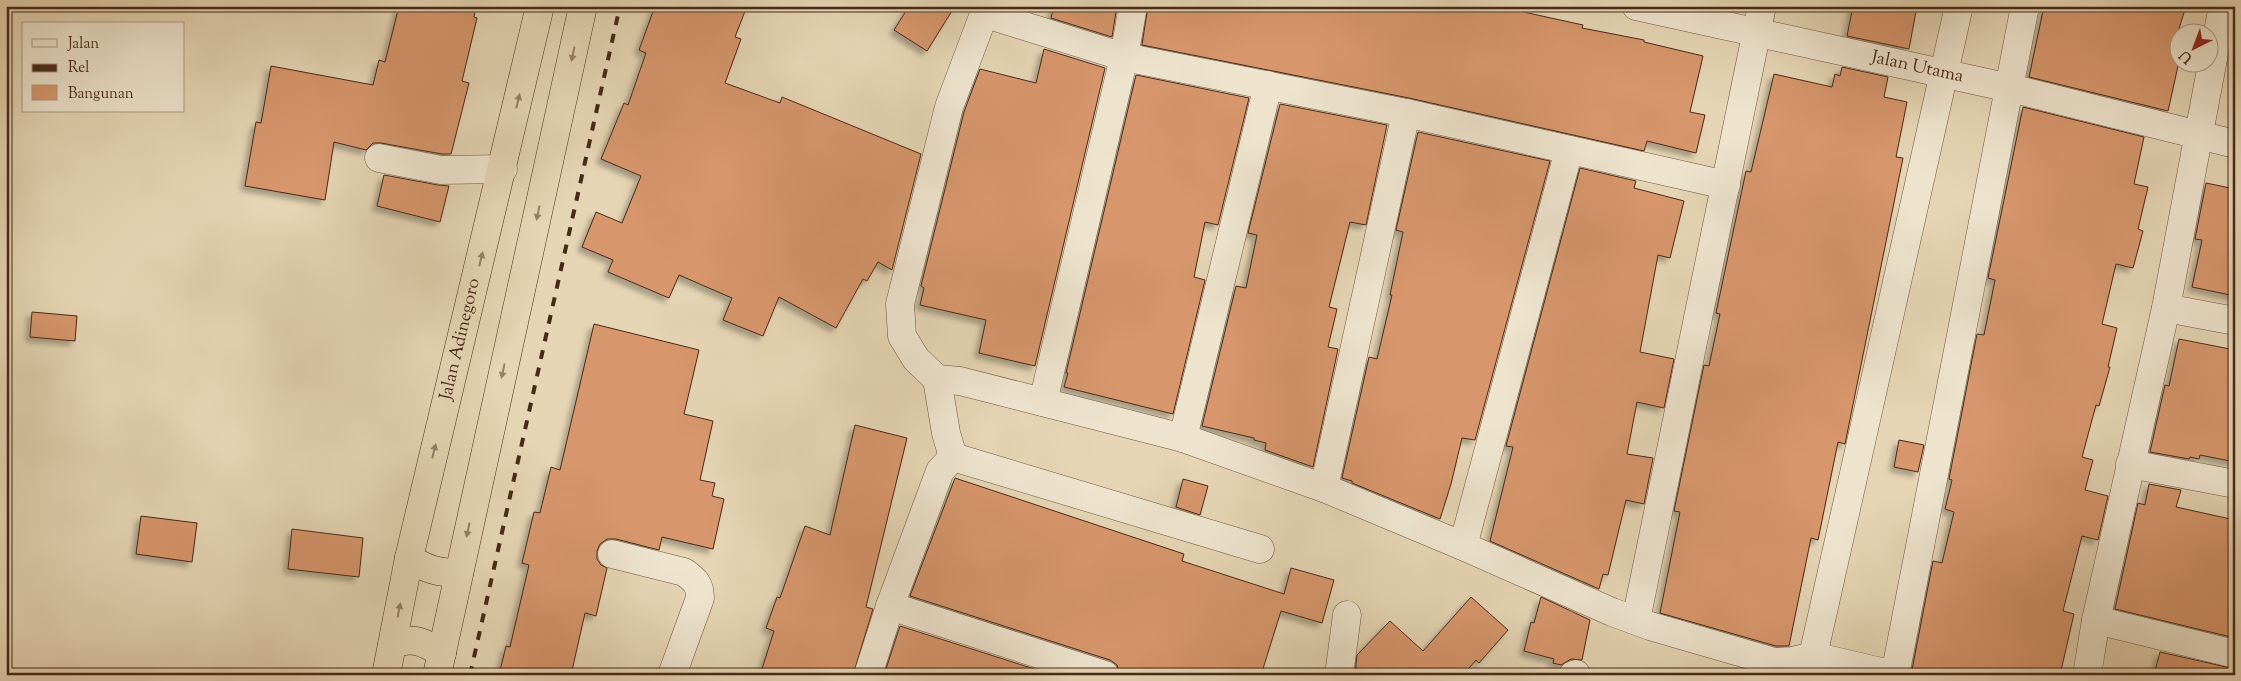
<svg xmlns="http://www.w3.org/2000/svg" width="2241" height="681" viewBox="0 0 2241 681" font-family="'Sorts Mill Goudy',serif">
<style>
.building{fill:#d7966c;stroke:#472918;filter:url(#shadow)}
.lines{fill:none;stroke-linecap:round;stroke-linejoin:round}
.minor-casing{stroke:#6e543f;stroke-width:29}
.trunk-casing{stroke:#472918;stroke-width:29}
.minor{stroke:#eee4ce;stroke-width:28}
.trunk{stroke:#e5d5b4;stroke-width:28}
.rail{stroke:#472918;stroke-width:4;stroke-dasharray:9 9;stroke-linecap:butt}
.oneway{fill:#967f66}
.labels{text-anchor:middle;dominant-baseline:central;stroke-width:4;stroke-linejoin:round;paint-order:stroke}
.street-label{font-size:18px;fill:#472918;stroke:#eee4ce}
</style>
<defs>
<filter id="shadow"><feDropShadow dx="-4.5" dy="4.5" stdDeviation="2.5" flood-color="#0004"/></filter>
</defs>
<rect width="100%" height="100%" fill="#e5d5b4"/>
<filter id="stains"><feTurbulence type="fractalNoise" baseFrequency=".004" numOctaves="4"/><feColorMatrix values="0 0 0 0 .2 0 0 0 0 .09 0 0 0 0 .02 0 0 0 .5 -.17"/></filter>
<radialGradient id="worn" r=".72"><stop offset=".6" stop-color="#630" stop-opacity="0"/><stop offset="1" stop-color="#630" stop-opacity=".3"/></radialGradient>
<!-- building -->
<g class="building">
<path d="M399,6H476L474,17L477,18L462,81L469,83L451,154H442L381,143H373L366,150L334,142L325,200L245,186L256,122L261,123L271,66L373,85L379,60L385,62Z"/>
<path d="M655,6H747L735,37L741,39L725,83L780,103L782,97L921,154L892,270L878,262L867,281L863,279L836,328L779,297L763,336L723,320L732,298L679,275L669,298L608,272L613,260L582,247L596,212L622,223L641,176L601,159L624,103L628,105L646,53L639,50Z"/>
<path d="M909,6H955L927,51L894,30Z"/>
<path d="M1054,6H1117L1112,37L1051,18Z"/>
<path d="M1148,6H1496L1583,25L1582,28L1644,40V42L1703,56L1690,112L1705,115L1696,153L1647,141L1644,151L1409,98L1142,45Z"/>
<path d="M1853,6H1917L1909,49L1847,36Z"/>
<path d="M2044,6H2186L2178,32V66L2168,111L2029,77Z"/>
<path d="M1044,49L1105,68L1035,366L979,353L986,320L920,305L924,288L921,286L964,112L980,69L1036,83Z"/>
<path d="M1842,67L1888,77L1884,97L1907,102L1896,157L1903,158L1845,444L1838,442L1818,540L1811,538L1789,646H1776L1660,613L1680,512L1674,511L1704,365L1709,366L1720,314L1716,313L1746,171L1751,172L1774,74L1832,87L1835,74L1840,76Z"/>
<path d="M1136,75L1249,98L1218,225L1205,222L1194,277L1205,280L1173,414L1064,387L1068,373H1066Z"/>
<path d="M1280,104L1387,125L1366,225L1350,222L1329,307L1337,309L1328,347L1338,349L1313,467L1265,450L1266,443L1254,440V438L1202,426L1236,286L1246,288L1257,235L1248,233Z"/>
<path d="M2023,107L2144,137L2134,184L2148,187L2138,229L2143,231L2133,268L2116,264L2102,324L2117,328L2108,367H2110L2099,406L2096,405L2082,457L2093,460L2085,490L2108,496L2098,540L2082,536L2063,611L2074,614L2060,675H1911L1933,561L1942,563L1954,512L1945,509L1952,480L1949,479L1977,334L1984,335L1995,280L1988,278Z"/>
<path d="M1418,132L1550,161L1475,440L1462,438L1451,484L1440,519L1352,483V481L1342,478L1369,357L1377,359L1392,295H1390L1403,232L1396,230Z"/>
<path d="M1580,168L1636,181L1634,188L1684,201L1670,258L1658,255L1640,352L1674,359L1664,408L1637,402L1627,454L1653,458L1644,504L1626,500L1608,575L1603,574L1599,589L1490,541L1513,447L1506,446Z"/>
<path d="M384,175L438,185L449,186L440,222L377,206Z"/>
<path d="M2206,183L2235,189V296L2192,287L2202,240L2195,239Z"/>
<path d="M32,312L77,316L75,341L30,337Z"/>
<path d="M594,324L699,350L684,414L713,421L700,480L715,483L712,496L724,499L713,549L662,537L659,550L616,539H607L600,544L597,551V559L601,565L607,568L596,616L585,613L571,675H499L506,646L510,647L529,565L522,563L534,512L540,513L551,467L560,470Z"/>
<path d="M2179,339L2235,350V462L2200,455L2199,459L2190,457L2189,459L2150,452L2165,385L2169,386Z"/>
<path d="M855,425L907,438L866,607L873,609L853,675H760L774,631L766,628L777,597L780,598L805,526L830,535Z"/>
<path d="M1899,440L1924,445L1918,472L1894,467Z"/>
<path d="M955,478L1184,554L1182,561L1284,594L1291,568L1334,580L1322,623L1281,611L1261,675H1120L1117,665L1110,660L910,596Z"/>
<path d="M1183,479L1208,486L1200,515L1176,507Z"/>
<path d="M2149,484L2181,490L2176,507L2235,520V638L2115,609L2138,503L2145,505Z"/>
<path d="M141,516L197,523L192,562L136,554Z"/>
<path d="M292,529L363,538L359,577L288,569Z"/>
<path d="M1471,597L1508,630L1479,663L1476,660L1463,675H1355L1357,655L1390,621L1423,651Z"/>
<path d="M1541,597L1590,620L1582,660L1571,659L1561,665L1553,663L1554,659L1524,651L1531,622L1534,623Z"/>
<path d="M900,626L1053,675H884Z"/>
<path d="M2160,652L2235,669V675H2154Z"/>
</g>
<g class="lines">
<!-- minor casing -->
<g class="minor-casing">
<g id="minor">
<path d="M987,6L949,107L900,304L902,336L916,359L937,379L960,381L1183,438L1324,488L1463,546L1612,612L1650,626L1774,662L1792,661L1813,656L1894,675"/>
<path id="s1" d="M1636,6L2010,88L2235,144"/>
<path d="M986,14L1124,57L1406,113L1726,185"/>
<path d="M379,158L441,170L503,169"/>
<path d="M2166,308L2235,321"/>
<path d="M937,379L946,433L953,457"/>
<path d="M1043,402L1124,57L1133,6"/>
<path d="M1183,438L1268,85"/>
<path d="M2130,464L2235,484"/>
<path d="M1324,488L1406,113"/>
<path d="M1463,546L1569,150"/>
<path d="M612,554L684,572C695,580 700,584 700,598L672,675"/>
<path d="M890,606L1105,675"/>
<path d="M1636,620L1762,6"/>
<path d="M2096,620L2235,654"/>
<path d="M1813,656L1959,6"/>
<path d="M868,675L890,606L940,471L953,457L1260,549"/>
<path d="M1339,675L1347,615"/>
<path d="M1573,675L1576,674"/>
<path d="M1895,675L2025,6"/>
<path d="M2087,675L2096,620L2166,308L2223,6"/>
</g>
</g>
<!-- trunk casing -->
<g class="trunk-casing">
<g id="trunk">
<path d="M409,558C425,569 439,573 459,573"/>
<path d="M392,645C412,635 425,643 442,653"/>
<path id="s2" d="M386,675L409,558L540,6"/>
<path d="M437,675L583,6"/>
</g>
</g>
<!-- minor -->
<use href="#minor" class="minor"/>
<!-- trunk -->
<use href="#trunk" class="trunk"/>
<!-- rail -->
<path class="rail" d="M470,675L620,6"/>
</g>
<!-- one-way arrows -->
<defs><path id="oneway-solid" d="M-6-.8H1V-3.2L6.5 0L1 3.2V.8H-6Z" transform="scale(1.25)"/></defs>
<g class="oneway">
<use href="#oneway-solid" transform="translate(573 54) rotate(102)"/>
<use href="#oneway-solid" transform="translate(518 101) rotate(-77)"/>
<use href="#oneway-solid" transform="translate(538 213) rotate(102)"/>
<use href="#oneway-solid" transform="translate(481 259) rotate(-76)"/>
<use href="#oneway-solid" transform="translate(503 371) rotate(102)"/>
<use href="#oneway-solid" transform="translate(434 451) rotate(-76)"/>
<use href="#oneway-solid" transform="translate(468 530) rotate(102)"/>
<use href="#oneway-solid" transform="translate(399 610) rotate(-79)"/>
</g>
<g class="labels">
<!-- street labels -->
<g class="street-label">
<text stroke="none"><textPath href="#s1" startOffset="288">Jalan Utama</textPath></text>
<text stroke="none"><textPath href="#s2" startOffset="344">Jalan Adinegoro</textPath></text>
</g>
</g>
<!-- margin -->
<rect width="2241" height="681" fill="none" stroke="#e5d5b4" stroke-width="25"/>
<rect x="8" y="8" width="2226" height="666" fill="none" stroke="#472918" stroke-width="2.5"/>
<rect x="12" y="12" width="2216" height="656" fill="none" stroke="#472918"/>
<!-- legend -->
<rect x="22" y="22" width="162" height="90" fill="#eee4ce" stroke="#ab9985"/>
<rect x="32" y="39" width="25" height="8" fill="#eee4ce" stroke="#ab9985"/>
<text x="68" y="48" font-size="15" fill="#472918">Jalan</text>
<rect x="32" y="64" width="25" height="8" fill="#472918" stroke="#ab9985"/>
<text x="68" y="72" font-size="15" fill="#472918">Rel</text>
<rect x="32" y="85" width="25" height="15" fill="#d7966c" stroke="#ab9985"/>
<text x="68" y="98" font-size="15" fill="#472918">Bangunan</text>
<!-- north arrow -->
<g transform="translate(2194 48) rotate(222)"><circle r="24" fill="#eee4ce" stroke="#ab9985"/>
<path d="M0-4L9 19L0 12L-9 19Z" fill="#8f2418"/>
<text y="-8" font-size="14" font-weight="bold" text-anchor="middle" fill="#472918">U</text>
</g>
<rect width="100%" height="100%" filter="url(#stains)"/>
<rect width="100%" height="100%" fill="url(#worn)"/>
</svg>
